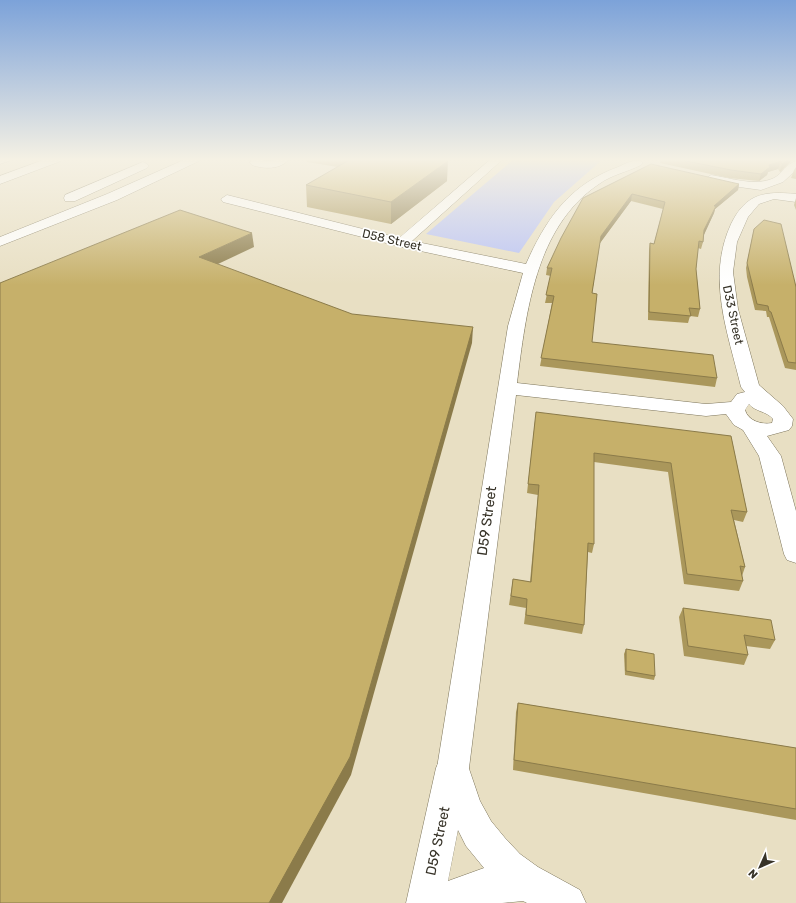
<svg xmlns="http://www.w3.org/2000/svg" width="796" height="903" viewBox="0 0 796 903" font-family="Rubik,sans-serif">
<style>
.green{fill:#b9c3f6}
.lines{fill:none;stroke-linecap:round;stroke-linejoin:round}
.minor-casing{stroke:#7d755b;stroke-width:1}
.tertiary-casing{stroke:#7d755b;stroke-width:1}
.motorway-casing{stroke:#7d755b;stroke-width:1}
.minor{fill:#fff;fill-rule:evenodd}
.tertiary{fill:#fff;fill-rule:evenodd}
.motorway{fill:#fff;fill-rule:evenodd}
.wall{fill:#aa975b}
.shaded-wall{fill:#8b7b4a}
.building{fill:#c6b06a;stroke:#8b7b4a}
.labels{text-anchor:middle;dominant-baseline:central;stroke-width:3.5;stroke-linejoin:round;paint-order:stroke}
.far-street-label{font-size:12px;fill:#373328;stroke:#fff}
.street-label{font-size:14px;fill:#373328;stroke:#fff}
</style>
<rect width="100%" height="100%" fill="#e8dfc3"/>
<!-- green -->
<path class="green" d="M514,159L602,160L554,202L519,253L426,234Z"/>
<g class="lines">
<!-- minor casing -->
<g class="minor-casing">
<g id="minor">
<path d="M491,159H503L412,241L526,264C546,219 569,185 618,167C625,164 633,159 641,161L643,163L641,165C627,172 611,175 599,184C535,227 526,313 517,383L706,404L731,402L737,394L745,392L741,387C728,333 706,278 731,224C746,193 765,191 796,194V202L774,199L759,204L748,217L737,242L733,272L738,309L759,385L783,406L793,419L792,426L789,430L767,436L781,456L796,511V563L787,560L784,554L759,456L743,430L734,425L726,414L706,416L516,395L469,768L464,779L453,783L442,779L437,768L508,326L523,273L402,247L223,202L221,199L227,195L399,238ZM749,404C755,412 767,411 773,419L772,423C762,425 748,421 745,410Z"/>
<path d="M796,161V170L783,182L761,190L711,183L705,179L711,175C731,178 755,187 774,178C782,174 787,163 796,161Z"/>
</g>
</g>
<!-- tertiary casing -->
<g class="tertiary-casing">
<g id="tertiary">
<path d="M252,159H264L263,161C271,161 280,159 289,159C281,170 263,169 252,165L250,163Z"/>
<path d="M453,752L465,757L480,801L491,821L505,838L520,854L538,867L580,890L586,903H527L523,901L502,903H406L436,768L441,757ZM458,830L466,846L484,868L448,881Z"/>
</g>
</g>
<!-- motorway casing -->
<g class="motorway-casing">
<g id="motorway">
<path d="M0,159H11L9,161L0,164Z"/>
<path d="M46,159H63L61,161L0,184V176Z"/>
<path d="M186,159H201L199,161L117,200L0,246V237L107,194Z"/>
<path d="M143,162L147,164L149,166L147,168L75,201H65L64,198L65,195Z"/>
</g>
</g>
<!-- minor -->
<use href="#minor" class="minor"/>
<!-- tertiary -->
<use href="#tertiary" class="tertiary"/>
<!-- motorway -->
<use href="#motorway" class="motorway"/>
</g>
<!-- wall -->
<g class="wall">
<path d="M306,159H437L447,181L391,224L307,207L306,185L338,167L307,162Z"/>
<path d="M661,159H796V160L791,161L780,172L778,169L768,172L767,175L759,181L729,178L660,163Z"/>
<path d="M796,167V179L791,178L794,170Z"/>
<path d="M739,184L738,190L715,209L714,213L704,234L703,242L701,249L698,248L696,269L700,309L698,317L690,316L688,323L648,320L649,250L650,243L654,244L663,209L631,201L600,243L592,293V342L717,378L715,387L540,366L552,303H545L551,276L546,275L547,268L583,198Z"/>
<path d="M796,198V210L794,205Z"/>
<path d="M754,229L796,287V370L785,368L769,317H767L766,311L755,310L747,277L746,268Z"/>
<path d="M535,421L731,436L747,512L743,522L734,520L745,567L742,576L743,581L739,591L684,584L668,472L594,462V544L592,553L588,552L584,625L582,634L524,624L526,608L509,605L513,579L530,582L538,495L527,493Z"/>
<path d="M683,608L775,640L770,649L746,646L748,655L744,665L684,656L679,617Z"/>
<path d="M626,649L655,676L654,680L625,675L624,654Z"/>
<path d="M518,703L796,748V820L513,770L516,712Z"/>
</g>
<!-- shaded-wall -->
<g class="shaded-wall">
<path d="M788,159H796V160L791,161L780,172L782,164Z"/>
<path d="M448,161L447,181L391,224V202Z"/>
<path d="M781,161L778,169L768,172L767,175L759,181L761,174L769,165Z"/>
<path d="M739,184L738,190L715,209L714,213L703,237L704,230L714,206Z"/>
<path d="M632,194L631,201L600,243L601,236Z"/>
<path d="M252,233L254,247L201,272L199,257Z"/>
<path d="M473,327L472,343L351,775L282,903H269Z"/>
</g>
<!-- building -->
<g class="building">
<path d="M351,159H437L448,161L391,202L306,185Z"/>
<path d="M676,159H788L782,164L781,161L769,165L770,167L761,174L731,170Z"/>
<path d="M651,164L739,184L714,206H716L704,230L703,242L699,241L696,269L700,309L689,308L691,316L649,312L650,243L654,244L665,202L632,194L601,236L592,293L597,294L592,342L713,355L717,378L541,358L554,296L546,295L552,268H547L561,238L583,198Z"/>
<path d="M180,210L252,233L199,257L352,314L473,327L350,757L269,903H0V283Z"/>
<path d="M764,220L781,224L796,287V363L788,362L771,312L769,311L768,306L757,304L749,271L747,263L754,229Z"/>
<path d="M536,412L731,436L747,512L731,510L745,567L740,566L743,581L687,574L671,463L594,453V544L588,543L584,625L526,615L527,599L511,596L513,579L531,582L539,485L528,484Z"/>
<path d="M683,608L771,620L775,640L744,635L748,655L688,646Z"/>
<path d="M626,649L654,654L655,676L626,671Z"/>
<path d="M518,703L796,748V809L514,760Z"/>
</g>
<!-- sky -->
<linearGradient id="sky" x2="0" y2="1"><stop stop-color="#7ca2d9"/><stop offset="0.56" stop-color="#f5f1e4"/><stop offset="1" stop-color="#f5f1e4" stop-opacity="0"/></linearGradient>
<rect width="796" height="285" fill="url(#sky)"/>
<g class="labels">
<!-- far-street labels -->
<g class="far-street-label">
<text transform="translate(392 240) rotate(13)">D58 Street</text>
<text transform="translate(733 315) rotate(78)">D33 Street</text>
</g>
<!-- street labels -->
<g class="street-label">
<text transform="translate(487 521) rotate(-82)">D59 Street</text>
<text transform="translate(438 841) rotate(-78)">D59 Street</text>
</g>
</g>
<!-- north arrow -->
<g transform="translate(760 867) rotate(225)" stroke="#ffffff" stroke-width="3" paint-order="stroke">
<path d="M0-3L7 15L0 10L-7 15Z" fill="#373328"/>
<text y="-6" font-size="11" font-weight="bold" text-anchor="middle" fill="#373328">N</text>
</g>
</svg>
